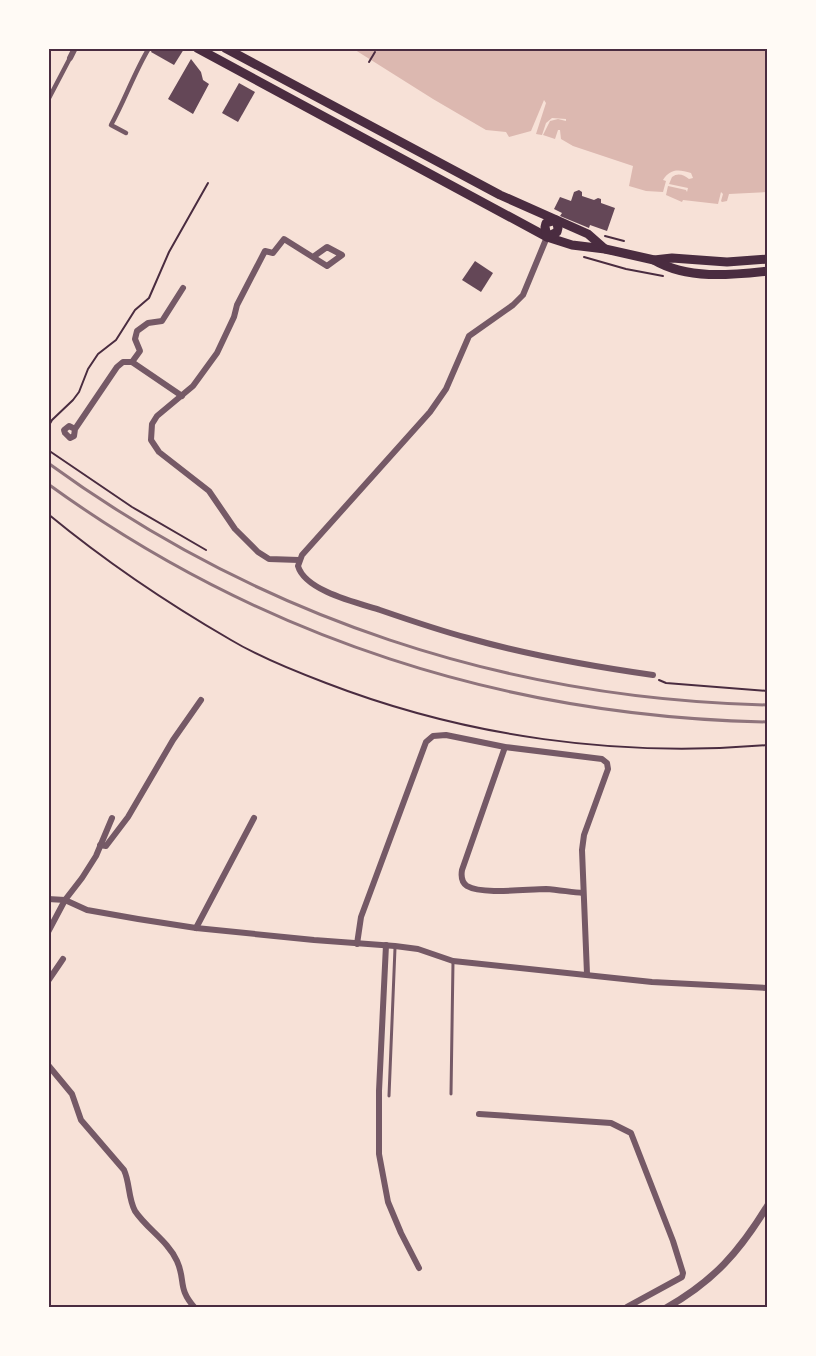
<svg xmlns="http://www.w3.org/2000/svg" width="816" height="1356" viewBox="0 0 816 1356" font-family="'PT Sans Narrow',sans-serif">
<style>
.water{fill:#dcb8b0}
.building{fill:#644757}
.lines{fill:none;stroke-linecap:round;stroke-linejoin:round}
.path{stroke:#4a2c40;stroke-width:2}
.service{stroke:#755966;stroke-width:3}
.pedestrian{stroke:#755966;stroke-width:4.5}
.minor{stroke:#755966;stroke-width:6}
.tertiary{stroke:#755966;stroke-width:7}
.primary{stroke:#4a2c40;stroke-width:9}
.rail{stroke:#8f747c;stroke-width:3}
.neatline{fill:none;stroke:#4a2c40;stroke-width:2}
</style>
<rect width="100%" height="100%" fill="#f7e1d7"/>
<!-- water -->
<path class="water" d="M352,48H768V192L729,194L727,201L722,202L721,201L723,194L721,192L718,204L683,200L682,202L666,195L668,186L686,190L687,192L688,188L669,184L672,177C678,172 684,175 689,179L693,178L691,173C678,169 670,169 663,180L666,181L663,192L646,191L629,186L633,166L573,146L561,139L560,130H558L555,139L543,135L550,121L558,119L566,121V119L552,118L546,123L542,135L536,134L546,103L544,100L531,131L509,137L506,132L486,130L433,99Z"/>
<!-- building -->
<g class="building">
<path d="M153,48H182L184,49L174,65L151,52Z"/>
<path d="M191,59L201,72L203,80L209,84L193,114L168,99Z"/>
<path d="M239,83L255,92L238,122L222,113Z"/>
<path d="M579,190L582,192V196L594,200L598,198L601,199V203L615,208L607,231L590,225L589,228L560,216L562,213L554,209L560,197L571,201L574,192Z"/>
<path d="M475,261L493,273L481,292L462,280Z"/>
</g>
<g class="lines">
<!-- path -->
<g class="path">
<path d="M369,62L375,52"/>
<path d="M605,236L624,241"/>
<path d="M584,257L626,269L663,276"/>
<path d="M48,427L52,420L73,400L79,392L88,369L98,354L116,340L135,310L149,298L169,252L208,183"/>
<path d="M48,450L132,507L206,550"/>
<path d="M48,514C105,561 167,603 231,640C261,658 294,671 326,683C466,737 619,758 768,745"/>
<path d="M659,680L666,683L768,691"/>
</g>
<!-- service -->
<g class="service">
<path d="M451,1094L453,962"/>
<path d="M389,1096L395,948"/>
</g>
<!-- pedestrian -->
<g class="pedestrian">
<path d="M48,100L70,58"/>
<path d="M126,133L111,125C125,100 134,73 149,48"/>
</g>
<!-- minor -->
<g class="minor">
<path d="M70,58L75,48"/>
<path d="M547,237L523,295L513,305L469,336L446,389L430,412L302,555L298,566C305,591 358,603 380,610C409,620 438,630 468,638C528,655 590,666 653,675"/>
<path d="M132,362L140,351L135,339L137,331L148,323L162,321L183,288"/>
<path d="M75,429L69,426L64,430L65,433L70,438L74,436L75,429L117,367L123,362H132L182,396"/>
<path d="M299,560L269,559L258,552L235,529L209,491L159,452L151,440L152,424L157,416L193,386L217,353L234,317L237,305L265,251L273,253L284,239L327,266L342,255L327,247L313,257"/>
<path d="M505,747L462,870C461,876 461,882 467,886C482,895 528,889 546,889C559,890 571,892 583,893"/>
<path d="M100,845L106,846L128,817L173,740L201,700"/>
<path d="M48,899L65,900L87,910L138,919L196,928L314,940L395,946L418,949L453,961L652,982L768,988"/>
<path d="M196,928L254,818"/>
<path d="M48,932L65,900L82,878L96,856L112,818"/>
<path d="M357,944L361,917L426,742L433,736L446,735L505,747L602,759L607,763L608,769L584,835L582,850L587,974"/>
<path d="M386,945L379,1091V1154L388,1202L401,1233L419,1268"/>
<path d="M48,981L63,959"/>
<path d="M48,1065L72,1094L81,1120L124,1170C130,1183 128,1198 135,1211C147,1229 168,1241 177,1261C186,1281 177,1288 195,1308"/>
<path d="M479,1114L611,1123L631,1133L673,1241L683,1273L682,1277L627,1307"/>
</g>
<!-- tertiary -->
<path class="tertiary" d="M666,1308C714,1281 740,1251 768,1205"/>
<!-- primary -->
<g class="primary">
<path d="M197,48L547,237L572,245L605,249L654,260L672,258L727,262L768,259"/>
<path d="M225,48L500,195L588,234L605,249"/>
<path d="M556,220L558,228L557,232L547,237L545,227L546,223Z"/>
<path d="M654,260C688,280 731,275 768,271"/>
</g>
<!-- rail -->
<g class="rail">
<path d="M48,463C261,618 505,699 768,705"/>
<path d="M48,484C260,638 507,717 768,722"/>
</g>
</g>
<!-- border -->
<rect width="816" height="1356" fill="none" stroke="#fffaf5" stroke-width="99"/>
<rect x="50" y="50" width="716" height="1256" class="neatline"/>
</svg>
